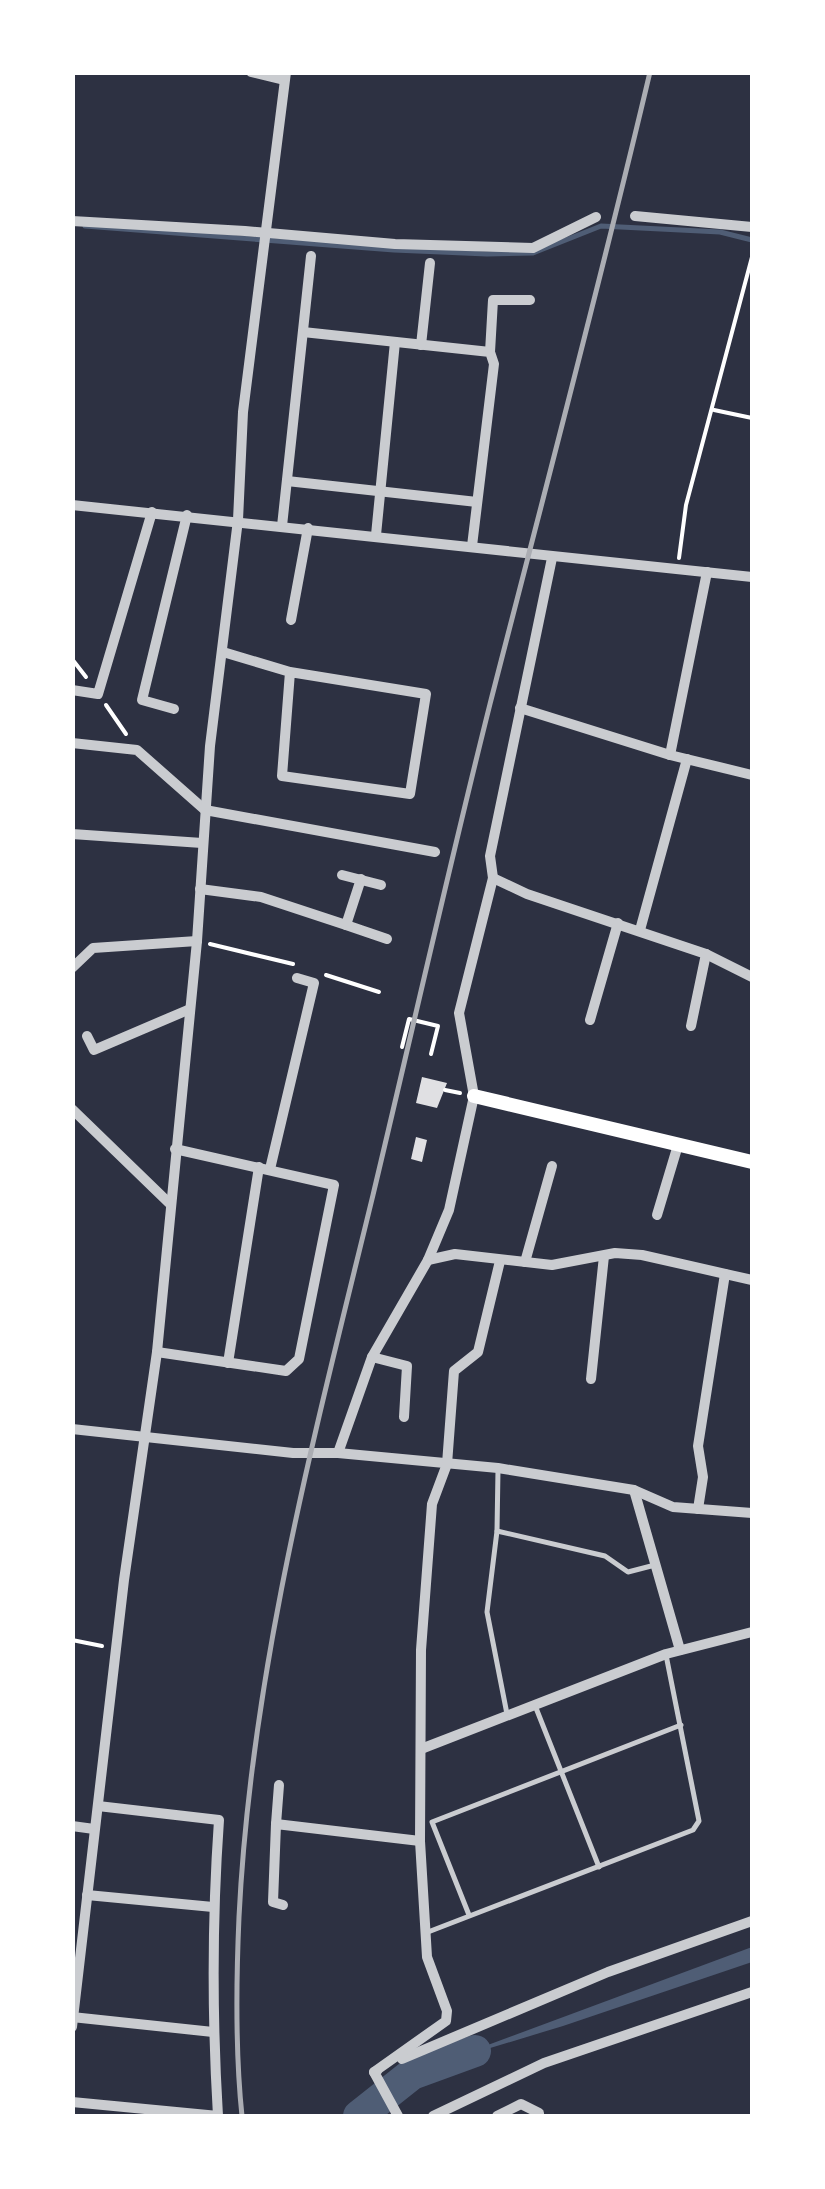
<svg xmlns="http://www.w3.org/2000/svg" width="825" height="2189" viewBox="0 0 825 2189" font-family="Poppins,sans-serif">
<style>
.water{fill:#4f5d75}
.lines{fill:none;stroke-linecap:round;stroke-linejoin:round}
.stream{stroke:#4f5d75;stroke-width:5}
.river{stroke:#4f5d75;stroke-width:32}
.building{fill:#e0e0e3}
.path{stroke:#fff;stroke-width:4}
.service{stroke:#caccd0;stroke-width:5}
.minor{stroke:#caccd0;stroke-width:10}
.secondary{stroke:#fff;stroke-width:14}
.rail{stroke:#abadb3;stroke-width:5}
</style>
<rect width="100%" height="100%" fill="#2d3142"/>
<!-- water -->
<path class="water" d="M752,1947V1962L563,2026L434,2065Z"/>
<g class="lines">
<!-- stream -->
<path class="stream" d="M85,226L394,250L487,254L533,253L601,226L720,232L752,240"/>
<!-- river -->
<path class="river" d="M359,2116L412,2074L475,2051"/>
</g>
<!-- building -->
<g class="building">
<path d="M422,1077L447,1083L437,1108L416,1103Z"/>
<path d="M416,1137L427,1140L422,1162L411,1159Z"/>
</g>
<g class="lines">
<!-- path -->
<g class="path">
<path d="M714,410L752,418"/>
<path d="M679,558L686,505L752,257"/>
<path d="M72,659L86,677"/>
<path d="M106,705L126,734"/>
<path d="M210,944L293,964"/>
<path d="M326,975L379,992"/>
<path d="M402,1047L409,1019L438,1026L431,1054"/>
<path d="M445,1090L460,1093"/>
<path d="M72,1640L102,1646"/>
</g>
<!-- service -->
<g class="service">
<path d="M498,1470L497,1531L487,1612L507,1714"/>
<path d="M497,1531L605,1556L628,1572L655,1565"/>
<path d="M536,1708L599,1867"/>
<path d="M469,1915L432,1822L681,1725"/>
<path d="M428,1932L693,1830L699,1821L666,1655"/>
</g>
<!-- minor -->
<g class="minor">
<path d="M251,72L284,80"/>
<path d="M635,216L752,227"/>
<path d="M72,221L245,231L395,244L533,248L596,217"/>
<path d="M303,332L490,352L494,364L472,546"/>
<path d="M421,345L430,263"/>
<path d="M490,352L493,300H530"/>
<path d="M287,481L477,502"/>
<path d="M72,505L752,577"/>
<path d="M282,526L311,256"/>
<path d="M376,535L395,342"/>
<path d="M291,620L308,528"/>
<path d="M223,652L290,672L426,694L410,794L282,776L290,672"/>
<path d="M72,690L98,694L152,512"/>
<path d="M520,708L670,755L752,775"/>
<path d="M174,709L142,700L187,515"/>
<path d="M72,743L137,750L205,810L435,852"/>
<path d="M670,755L707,572"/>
<path d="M72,834L202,843"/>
<path d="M342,875L381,885"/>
<path d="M493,878L527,894L706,954L752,977"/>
<path d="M200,889L261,897L346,925L361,879"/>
<path d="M346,925L387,939"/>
<path d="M640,930L687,759"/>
<path d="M72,968L93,948L197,941"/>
<path d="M590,1020L618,923"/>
<path d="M691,1026L706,954"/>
<path d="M87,1036L94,1050L190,1009"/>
<path d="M72,1109L169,1203"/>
<path d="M270,1169L314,983L297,978"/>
<path d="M657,1215L678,1145"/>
<path d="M428,1260L455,1254L552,1265L615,1253L642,1255L752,1280"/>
<path d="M525,1262L552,1166"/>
<path d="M157,1352L286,1371L299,1359L334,1185L175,1149"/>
<path d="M372,1357L407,1366L404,1417"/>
<path d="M228,1363L259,1167"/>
<path d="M591,1379L604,1256"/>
<path d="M72,1429L293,1453H338L498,1468L634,1490L673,1507L752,1513"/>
<path d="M338,1453L372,1357L428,1260L449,1210L474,1096L459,1013L493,878L490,856L552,558"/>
<path d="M634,1490L680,1650"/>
<path d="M698,1509L703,1477L698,1446L725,1274"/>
<path d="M421,1749L666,1654L752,1632"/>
<path d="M276,1824L279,1785"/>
<path d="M72,1826L94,1829"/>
<path d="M87,1895L213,1907"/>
<path d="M283,1905L273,1902L276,1824L420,1841"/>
<path d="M72,2017L213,2032"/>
<path d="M72,2027L124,1580L157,1352L197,941L210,746L238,520L243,412L286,72"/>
<path d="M402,2059L608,1972L752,1921"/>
<path d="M377,2071L374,2072L398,2116"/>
<path d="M374,2072L446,2021L447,2011L427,1957L420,1841L421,1650L432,1504L447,1464L454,1371L478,1352L500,1261"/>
<path d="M72,2102L218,2116C212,2017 212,1919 219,1820L98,1806"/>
<path d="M433,2116L544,2063L752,1992"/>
<path d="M497,2116L521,2104L539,2113V2116"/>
</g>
<!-- secondary -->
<path class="secondary" d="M474,1096L752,1162"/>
<!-- rail -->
<path class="rail" d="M242,2116C235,2050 236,1984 239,1917C251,1671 315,1433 373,1195C412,1032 449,867 490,704C544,494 600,284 650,72"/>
</g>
<!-- border -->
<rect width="825" height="2189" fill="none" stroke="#ffffff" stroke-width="150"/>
</svg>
